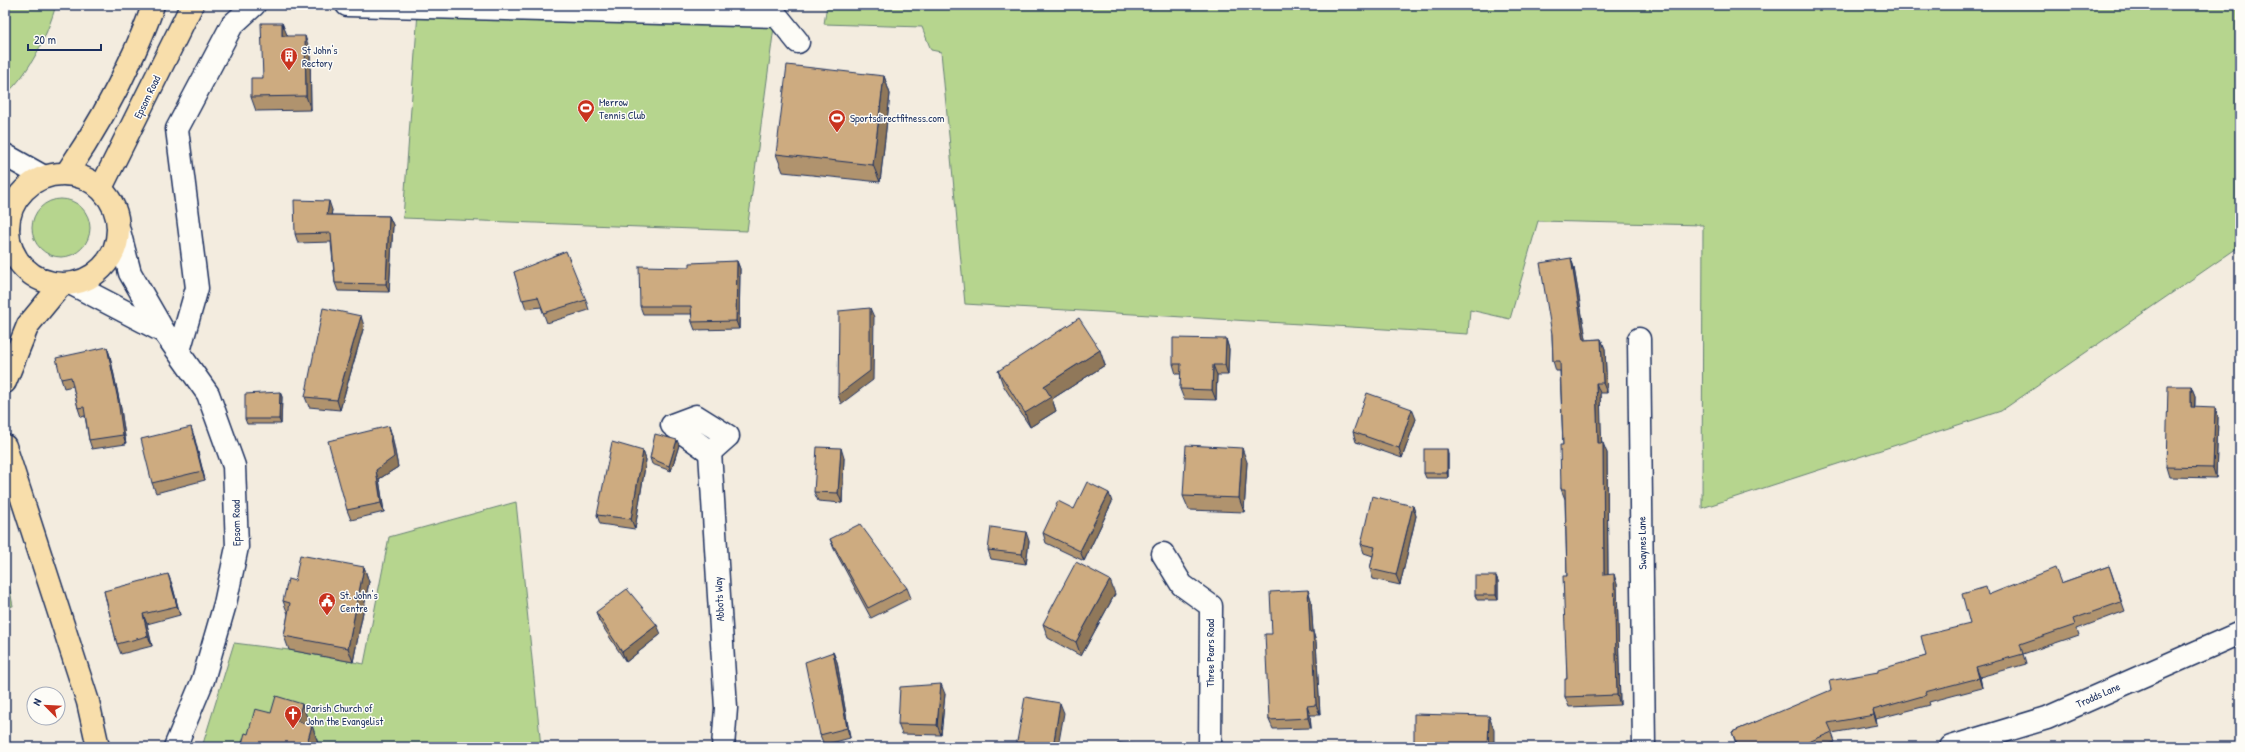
<svg xmlns="http://www.w3.org/2000/svg" width="2245" height="752" viewBox="0 0 2245 752" font-family="'Patrick Hand',sans-serif">
<style>
.green{fill:#b6d58e;stroke:#688276}
.lines{fill:none;stroke-linecap:round;stroke-linejoin:round}
.street-casing{stroke:#1b2f5e;stroke-width:25}
.secondary-casing{stroke:#1b2f5e;stroke-width:25}
.primary-casing{stroke:#1b2f5e;stroke-width:25}
.street{stroke:#fdfcf7;stroke-width:22}
.secondary{stroke:#fdfcf7;stroke-width:22}
.primary{stroke:#f8deab;stroke-width:22}
.wall{fill:#b0936e;stroke:#1b2f5e}
.shaded-wall{fill:#90785a;stroke:#1b2f5e}
.building{fill:#cdab80;stroke:#1b2f5e}
.labels{text-anchor:middle;dominant-baseline:central;stroke-width:3;stroke-linejoin:round;paint-order:stroke}
.poi-label{font-size:11px;fill:#1b2f5e;stroke:#fdfcf7;text-anchor:start}
.street-label{font-size:11px;fill:#1b2f5e;stroke:#fdfcf7}
</style>
<rect width="100%" height="100%" fill="#f3ecdf"/>
<filter id="ink" filterUnits="userSpaceOnUse"><feTurbulence type="fractalNoise" baseFrequency=".025" numOctaves="2"/><feDisplacementMap in="SourceGraphic" scale="8" xChannelSelector="R" yChannelSelector="G"/><feConvolveMatrix kernelMatrix="1 2 1 2 8 2 1 2 1" color-interpolation-filters="sRGB"/></filter>
<g filter="url(#ink)">
<!-- green -->
<g class="green">
<path d="M5,5H56C47,36 30,73 5,95Z"/>
<path d="M827,5H2240V246L2001,411L1702,508L1703,225L1538,221L1510,319L1470,310L1468,334L965,304L941,52L931,50L922,27L824,24Z"/>
<path d="M418,12L774,27L747,231L403,218Z"/>
<circle cx="61" cy="228" r="29"/>
<path d="M516,502L541,747H202L234,643L289,650L364,664L389,537Z"/>
<path d="M5,564L13,606L5,607Z"/>
</g>
<g class="lines">
<!-- street casing -->
<g class="street-casing">
<g id="street">
<path d="M347,5L777,16L798,42"/>
<path d="M1639,339L1644,747"/>
<path d="M179,351L197,288L177,129L232,25L254,5"/>
<path d="M696,416L728,436L710,452L672,425Z"/>
<path d="M710,452L726,708L723,747"/>
<path d="M1163,554L1182,585L1211,606L1210,747"/>
</g>
</g>
<!-- secondary casing -->
<g class="secondary-casing">
<g id="secondary">
<path d="M5,155L44,177"/>
<path d="M5,216L8,227"/>
<path d="M119,231L130,273L164,332L208,394L234,466L237,547L225,604L203,680L175,747"/>
<path d="M72,284L164,332"/>
<path d="M1951,747L2047,718L2240,633"/>
</g>
</g>
<!-- primary casing -->
<g class="primary-casing">
<g id="primary">
<circle cx="63" cy="229" r="55"/>
<path d="M66,174C92,136 115,95 134,53C141,37 148,22 153,5"/>
<path d="M101,188L192,5"/>
<path d="M5,382L28,325L61,285"/>
<path d="M5,446L88,702L98,747"/>
</g>
</g>
<!-- street -->
<use href="#street" class="street"/>
<!-- secondary -->
<use href="#secondary" class="secondary"/>
<!-- primary -->
<use href="#primary" class="primary"/>
</g>
<!-- wall -->
<g class="wall">
<path d="M282,23L287,36L310,50L311,110L256,111L251,97L263,78Z"/>
<path d="M884,76L890,94L880,182L783,172L776,154Z"/>
<path d="M332,210L331,215L389,216L393,225L389,292L338,291L335,283L331,242L298,243L295,234Z"/>
<path d="M1571,258L1574,268L1586,340L1601,339L1605,349L1607,393H1600L1601,443L1607,453L1608,575L1617,584L1620,705L1569,707L1565,697L1567,679V576L1565,499L1561,489L1563,445L1560,371H1556L1553,361L1552,334Z"/>
<path d="M737,261L740,269L739,329L695,330L692,322V314H643L640,306L690,267Z"/>
<path d="M514,272L586,300L589,310L547,323L541,307L526,309Z"/>
<path d="M364,326L340,410L309,407L305,397Z"/>
<path d="M1226,339L1229,349L1228,375H1217L1216,400L1184,399L1180,389L1181,374H1176L1173,364Z"/>
<path d="M107,347L110,356L121,409L126,444L92,449L89,440L85,416L81,417L78,408L73,386L64,388L61,379Z"/>
<path d="M1105,365L1052,399L1056,411L1030,427L1003,385L998,371Z"/>
<path d="M2191,386L2195,396V407L2218,417L2216,478L2169,477L2166,467Z"/>
<path d="M280,392L282,397L281,424H247L245,419Z"/>
<path d="M1416,419L1402,458L1356,442L1353,432Z"/>
<path d="M389,426L392,436L398,467L379,479L384,512L351,520L347,510Z"/>
<path d="M194,436L205,480L156,493L152,483Z"/>
<path d="M679,445L671,471L652,464L650,458Z"/>
<path d="M643,451L646,460L635,529L600,524L597,515Z"/>
<path d="M1448,454V478H1426L1424,473Z"/>
<path d="M844,458L842,503L818,501L814,492Z"/>
<path d="M1247,462L1244,512L1189,510L1183,496Z"/>
<path d="M1112,502L1084,561L1046,543L1043,533L1074,509Z"/>
<path d="M1413,506L1416,516L1400,585L1373,579L1370,569L1373,556L1364,553L1361,544Z"/>
<path d="M830,539L907,588L911,598L871,618L834,549Z"/>
<path d="M1029,541L1026,564L991,559L988,550Z"/>
<path d="M2109,566L2125,611L2077,629L2079,635L2023,654L2026,664L1980,677L1982,688L1929,702L1930,705L1876,719L1877,725L1832,733L1835,742L1823,747H1737L1732,732L1878,672L1926,656L1970,624L2061,583Z"/>
<path d="M364,567L369,582L353,662L289,650L284,636L288,614L283,601L295,581Z"/>
<path d="M1496,576L1498,581V600H1477L1475,595Z"/>
<path d="M172,584L180,615L147,624L152,646L121,654L117,644L104,591Z"/>
<path d="M1308,590L1311,600L1313,632L1316,642L1320,715H1310L1311,728L1273,729L1269,720L1272,634Z"/>
<path d="M1115,594L1081,656L1048,638L1043,624Z"/>
<path d="M596,612L661,634L626,662L599,621Z"/>
<path d="M833,652L837,662L850,738L824,745L820,735Z"/>
<path d="M945,694L941,735L902,734L898,724Z"/>
</g>
<!-- shaded-wall -->
<g class="shaded-wall">
<path d="M282,23L288,37L282,36Z"/>
<path d="M305,36L310,50L311,110L306,96Z"/>
<path d="M884,76L890,94L880,182L873,165Z"/>
<path d="M329,201L332,210L330,224L327,215Z"/>
<path d="M389,216L393,225L389,292L386,284Z"/>
<path d="M1571,258L1574,268L1588,350L1584,340Z"/>
<path d="M737,261L740,269L739,329L736,321Z"/>
<path d="M870,308L874,317L873,380L841,404L838,395Z"/>
<path d="M361,316L364,326L340,410L337,400Z"/>
<path d="M1226,339L1229,349L1228,375L1225,365Z"/>
<path d="M1601,339L1605,349L1607,393L1603,383Z"/>
<path d="M107,347L110,356L121,409L126,444L123,435Z"/>
<path d="M1100,350L1105,365L1052,399L1056,411L1030,427L1025,413L1044,386Z"/>
<path d="M1213,365L1217,375L1216,400L1212,390Z"/>
<path d="M1596,383L1600,393L1602,453L1598,443Z"/>
<path d="M2191,386L2195,396L2194,417L2191,407Z"/>
<path d="M280,392L282,397L281,424L279,419Z"/>
<path d="M2215,408L2218,417L2216,478L2213,468Z"/>
<path d="M1412,409L1416,419L1402,458L1399,448Z"/>
<path d="M389,426L392,436L398,467L379,479L384,512L381,503L376,470Z"/>
<path d="M191,427L194,436L205,480L202,471Z"/>
<path d="M677,440L679,445L671,471L669,466Z"/>
<path d="M1603,443L1607,453L1608,584L1604,575Z"/>
<path d="M841,448L844,458L842,503L838,493Z"/>
<path d="M1242,448L1247,462L1244,512L1239,498Z"/>
<path d="M1447,449L1448,454V478L1447,473Z"/>
<path d="M643,451L646,460L635,529L631,519Z"/>
<path d="M1109,493L1112,502L1084,561L1080,551Z"/>
<path d="M1413,506L1416,516L1400,585L1396,575Z"/>
<path d="M1026,532L1029,541L1026,564L1022,554Z"/>
<path d="M364,567L369,582L353,662L348,648Z"/>
<path d="M168,574L172,584L180,615L177,606Z"/>
<path d="M1614,574L1617,584L1620,705L1617,695Z"/>
<path d="M1496,576L1498,581V600L1496,595Z"/>
<path d="M1110,580L1115,594L1081,656L1076,642Z"/>
<path d="M1308,590L1311,600L1313,632L1316,642L1320,715L1316,705L1310,632Z"/>
<path d="M143,614L147,624L152,646L148,636Z"/>
<path d="M657,625L661,634L626,662L622,652Z"/>
<path d="M833,652L837,662L850,738L847,728Z"/>
<path d="M1976,667L1980,677L1982,688L1979,678Z"/>
<path d="M941,684L945,694L941,735L937,725Z"/>
<path d="M1060,703L1064,713L1058,747H1053Z"/>
<path d="M302,704L309,722L303,739L297,721Z"/>
<path d="M1307,706L1310,715L1311,728L1308,718Z"/>
<path d="M1873,710L1876,719L1877,725L1874,715Z"/>
<path d="M1489,716L1494,730V747H1488Z"/>
<path d="M312,725L318,743L317,747H306Z"/>
</g>
<!-- building -->
<g class="building">
<path d="M261,23H282V36H305L306,96L251,97V78H263Z"/>
<path d="M787,65L884,76L873,165L776,154Z"/>
<path d="M294,200L329,201L327,215L389,216L386,284L335,283L331,233L295,234Z"/>
<path d="M566,251L586,300L544,313L538,297L522,300L514,272Z"/>
<path d="M1571,258L1584,340L1601,339L1603,383H1596L1598,443H1603L1604,575L1614,574L1617,695L1565,697V679H1567L1563,576H1567L1565,489H1561L1560,445H1563L1560,361H1553L1552,334L1540,263Z"/>
<path d="M737,261L736,321L692,322L691,306H640L639,266L690,267V263Z"/>
<path d="M323,308L361,316L337,400L305,397Z"/>
<path d="M870,308V371L838,395L839,311Z"/>
<path d="M1079,318L1100,350L1044,386L1051,397L1025,413L998,371Z"/>
<path d="M1173,338L1226,339L1225,365H1213L1212,390L1180,389L1181,364H1173Z"/>
<path d="M107,347L118,400L123,435L89,440L84,407L78,408L71,377L61,379L56,358Z"/>
<path d="M2168,386H2191V407L2215,408L2213,468L2166,467Z"/>
<path d="M280,392L279,419H245V394Z"/>
<path d="M1367,393L1412,409L1399,448L1353,432Z"/>
<path d="M389,426L394,457L376,470L381,503L347,510L328,441Z"/>
<path d="M191,427L202,471L152,483L141,439Z"/>
<path d="M655,434L677,440L669,466L650,458Z"/>
<path d="M612,442L643,451L631,519L597,515Z"/>
<path d="M1186,445L1242,448L1239,498L1183,496Z"/>
<path d="M817,447L841,448L838,493L814,492Z"/>
<rect x="1424" y="449" width="23" height="24"/>
<path d="M1087,482L1109,493L1080,551L1043,533L1058,501L1074,509Z"/>
<path d="M1372,496L1413,506L1396,575L1370,569L1375,547L1361,544Z"/>
<path d="M860,524L907,588L868,608L830,539Z"/>
<path d="M991,527L1026,532L1022,554L988,550Z"/>
<path d="M300,555L364,567L348,648L284,636L290,603L283,601L288,579L295,581Z"/>
<path d="M1076,562L1110,580L1076,642L1043,624Z"/>
<path d="M2109,566L2121,602L2073,619L2075,625L2020,644L2023,654L1976,667L1979,678L1925,692L1926,695L1873,710L1874,715L1828,723L1832,732L1797,747H1738L1732,732L1831,690L1829,681L1878,672V670L1926,656L1921,636L1970,624L1962,594L1986,587L1988,595L2055,568L2061,583Z"/>
<path d="M168,574L177,606L143,614L148,636L117,644L104,591Z"/>
<rect x="1475" y="576" width="21" height="19"/>
<path d="M627,589L657,625L622,652L596,612Z"/>
<path d="M1308,590L1310,632H1313L1316,705L1307,706L1308,718L1269,720L1265,634H1272L1270,592Z"/>
<path d="M833,652L847,728L820,735L805,662Z"/>
<path d="M941,684L937,725L898,724L900,687Z"/>
<path d="M276,696L302,704L297,721L312,725L306,747H241L245,733L248,734L255,709L271,713Z"/>
<path d="M1025,697L1060,703L1053,747H1016Z"/>
<path d="M1414,714L1489,716L1488,747H1414Z"/>
<path d="M1118,743L1163,747H1117Z"/>
</g>
</g>
<!-- icons -->
<defs>
<g id="building-pin" transform="scale(0.9)"><path d="M0 17L-7.5 6A9.5 9.5 0 1 1 7.5 6Z" fill="#c8321e" stroke="#fdfcf7"/><path d="M-4-6H4V6H1V3H-1V6H-4ZM-2.5-4.3h1.7v1.8h-1.7ZM.8-4.3h1.7v1.8H.8ZM-2.5-1h1.7V.8h-1.7ZM.8-1h1.7V.8H.8Z" fill="#fff"/></g>
<g id="stadium-pin" transform="scale(0.9)"><path d="M0 17L-7.5 6A9.5 9.5 0 1 1 7.5 6Z" fill="#c8321e" stroke="#fdfcf7"/><path d="M0-5a6.5 5 0 1 0 0 10a6.5 5 0 1 0 0-10ZM-3.5-1.8h7v3.6h-7Z" fill="#fff"/></g>
<g id="civic-pin" transform="scale(0.9)"><path d="M0 17L-7.5 6A9.5 9.5 0 1 1 7.5 6Z" fill="#c8321e" stroke="#fdfcf7"/><path d="M-.6-6.5H3V-4.5H.6V-3L4-1V1h2V6H-6V1h2V-1L-.6-3ZM-1.2 2.5V6h2.4V2.5Z" fill="#fff"/></g>
<g id="church-pin" transform="scale(0.9)"><path d="M0 17L-7.5 6A9.5 9.5 0 1 1 7.5 6Z" fill="#c8321e" stroke="#fdfcf7"/><path d="M-1.2-6h2.4v3.5h3.3v2.4h-3.3V6h-2.4V-.1h-3.3v-2.4h3.3Z" fill="#fff"/></g>
</defs>
<g fill-rule="evenodd">
<use href="#building-pin" x="289" y="56"/>
<use href="#stadium-pin" x="586" y="108"/>
<use href="#stadium-pin" x="837" y="118"/>
<use href="#civic-pin" x="327" y="601"/>
<use href="#church-pin" x="293" y="714"/>
</g>
<g class="labels">
<!-- poi labels -->
<g class="poi-label">
<text x="302" y="50">St John's<tspan x="302" dy="13">Rectory</tspan></text>
<text x="599" y="102">Merrow<tspan x="599" dy="13">Tennis Club</tspan></text>
<text x="850" y="118">Sportsdirectfitness.com</text>
<text x="340" y="595">St. John's<tspan x="340" dy="13">Centre</tspan></text>
<text x="306" y="708">Parish Church of<tspan x="306" dy="13">John the Evangelist</tspan></text>
</g>
<!-- street labels -->
<g class="street-label">
<text transform="translate(147 97) rotate(-64)">Epsom Road</text>
<text transform="translate(236 523) rotate(-91)">Epsom Road</text>
<text transform="translate(1642 543) rotate(-91)">Swaynes Lane</text>
<text transform="translate(719 599) rotate(-93)">Abbots Way</text>
<text transform="translate(1210 653) rotate(-90)">Three Pears Road</text>
<text transform="translate(2098 695) rotate(-24)">Trodds Lane</text>
</g>
</g>
<!-- margin -->
<rect width="2245" height="752" fill="none" stroke="#fdfcf7" stroke-width="20"/>
<rect x="10" y="10" width="2225" height="732" fill="none" stroke="#1b2f5e" stroke-width="1.5" filter="url(#ink)"/>
<!-- north arrow -->
<g transform="translate(46 706) rotate(294)"><circle r="19" fill="#fdfcf7" stroke="#a3aaba"/>
<path d="M0-3L7 15L0 10L-7 15Z" fill="#c8321e"/>
<text y="-6" font-size="11" font-weight="bold" text-anchor="middle" fill="#1b2f5e">N</text>
</g>
<!-- scale -->
<path d="M28 44v6h73v-6" fill="none" stroke="#1b2f5e" stroke-width="2"/>
<text x="34" y="44" font-size="12" fill="#1b2f5e" stroke="#fdfcf7" stroke-width="3" paint-order="stroke">20 m</text>
</svg>
